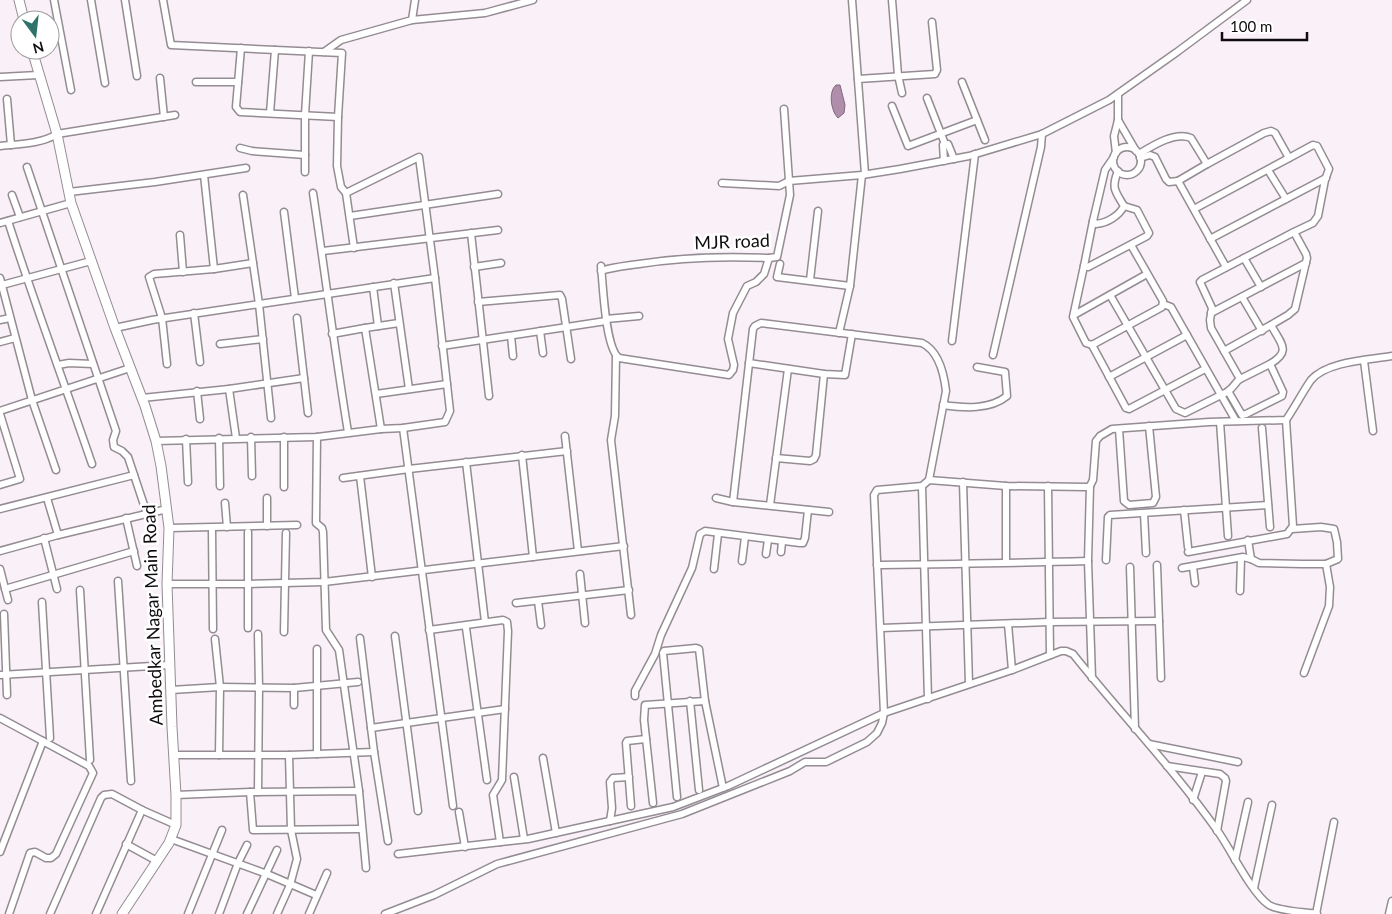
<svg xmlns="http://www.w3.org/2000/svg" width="1392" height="914" viewBox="0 0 1392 914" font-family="Lato,sans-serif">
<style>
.water{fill:#af8dab;stroke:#7f667c}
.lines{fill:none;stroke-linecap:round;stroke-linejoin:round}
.street-casing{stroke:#948c93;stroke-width:9}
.secondary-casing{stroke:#948c93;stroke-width:11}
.street{stroke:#fff;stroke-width:6}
.secondary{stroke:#fff;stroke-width:9}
.labels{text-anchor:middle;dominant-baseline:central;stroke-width:5;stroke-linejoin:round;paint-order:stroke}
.street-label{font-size:18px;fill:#0e0c0e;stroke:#fff}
</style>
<rect width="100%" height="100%" fill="#faf1f8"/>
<!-- water -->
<path class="water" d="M836,85H840L845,105L844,113L838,118C831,111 828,92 836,85Z"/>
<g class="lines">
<!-- street casing -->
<g class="street-casing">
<g id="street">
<path d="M54,0L71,90"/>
<path d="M91,0L105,83"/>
<path d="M125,0L137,76"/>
<path d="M163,0L171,45L342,53L338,117L337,166L341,187L346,193L354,248"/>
<path d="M852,0L865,174"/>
<path d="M892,0L898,75L902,93"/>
<path d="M412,20L485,13L533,0"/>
<path d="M241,48L236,107L240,112L338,117"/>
<path d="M324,52L341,40L412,20L415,0"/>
<path d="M0,77L38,75"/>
<path d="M160,78L164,117"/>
<path d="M858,79L935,74L937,70L932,22"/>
<path d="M196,82H238"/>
<path d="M962,82L985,140"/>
<path d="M927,98L945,144"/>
<path d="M7,99L11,145"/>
<path d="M892,106L908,146L977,120"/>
<path d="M270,113L275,50"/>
<path d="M1118,120L1136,151"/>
<path d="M0,146C19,144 41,144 57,134L175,115"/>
<circle cx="1127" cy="161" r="14"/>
<path d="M240,148L252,151L305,155"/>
<path d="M1116,153L1114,136L1118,120V94"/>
<path d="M1139,154C1152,146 1175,131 1191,138L1207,164L1264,133L1271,131L1275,133L1289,158L1313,145L1317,146L1329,169L1325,180L1318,216L1313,223L1294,232L1306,254L1307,258L1295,309L1288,315L1271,325C1281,344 1292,351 1270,364L1283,392L1282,396L1246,414L1242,415L1228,391C1234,388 1235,382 1240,379L1211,328L1210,320L1212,308L1200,282L1202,280L1294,232"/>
<path d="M1114,157L1105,170L1093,221L1096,224C1107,223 1119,216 1124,206C1115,191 1111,188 1118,171"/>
<path d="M1140,158L1150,155L1155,157L1166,179L1169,182L1178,181L1226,267"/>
<path d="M944,161L943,145L948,144L954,159"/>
<path d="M27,167L116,431L113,440L114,447L122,451L128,457L147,514"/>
<path d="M1268,170L1286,199"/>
<path d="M305,172V115L309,51"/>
<path d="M204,175L214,269"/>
<path d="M1178,181L1207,164"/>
<path d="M722,183L779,186L789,181L862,175L900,169L969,156L1042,134L1109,100L1177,52L1247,0"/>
<path d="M69,192L155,182L246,168"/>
<path d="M313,193C325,273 335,353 348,432"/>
<path d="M346,193L419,157L435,278"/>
<path d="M12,195L20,217"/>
<path d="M243,195L259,304L271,418"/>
<path d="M1194,209L1289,158"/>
<path d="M284,212L295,298"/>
<path d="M350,216L498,194"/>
<path d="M8,221C34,302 64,382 92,464"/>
<path d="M1093,221L1084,266L1088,267L1147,236L1149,233L1137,210L1124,206"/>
<path d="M0,223L71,203"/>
<path d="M471,233L489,396"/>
<path d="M180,235L183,272"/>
<path d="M1210,239L1326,178"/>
<path d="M323,251L498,230"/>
<path d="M1244,258L1261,287"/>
<path d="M780,264L777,277L850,286"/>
<path d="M601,266C603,284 605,348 619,358L729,375L733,370L734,365L728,339L733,313L747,286L756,282L764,274L769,258"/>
<path d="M1084,266L1073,317L1086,343L1092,345L1162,307L1163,301L1131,245"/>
<path d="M474,267L501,263"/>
<path d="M601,271C613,267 626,266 639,264C682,257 725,256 769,258L777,257L790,195L784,109"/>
<path d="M0,278L32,400L56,470"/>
<path d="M810,280L818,211"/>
<path d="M394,283L409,389"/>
<path d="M2,285L91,261"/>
<path d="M373,287L378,326"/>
<path d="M1110,295L1176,409L1185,413L1221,395L1171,307L1163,304"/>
<path d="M1242,297L1262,331"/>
<path d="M478,302L560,295L562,299L571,359"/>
<path d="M194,313L200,362"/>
<path d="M1211,313L1306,263"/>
<path d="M1074,315L1147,274"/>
<path d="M297,318L308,413"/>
<path d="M606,319L639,316"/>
<path d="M0,320L10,318"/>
<path d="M115,328L152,320L435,278L450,411L445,422L403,428L381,429L317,437L156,441"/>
<path d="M365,328L399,323"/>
<path d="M540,331L543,353"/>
<path d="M839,333L850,286L862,175"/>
<path d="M332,334L365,328L381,429"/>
<path d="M511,336L513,356"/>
<path d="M952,341L975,154"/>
<path d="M0,342L15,338"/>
<path d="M220,344L263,339"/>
<path d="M1092,345L1126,408L1129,409L1205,369"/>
<path d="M442,346L606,321"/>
<path d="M1224,351L1271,325"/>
<path d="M993,355L1041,147L1042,134"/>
<path d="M616,356L615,416L611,440L631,615"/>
<path d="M1364,361L1373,431"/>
<path d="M749,363L824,374L845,375L852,334"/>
<path d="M167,364L162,318L149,277L154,274L214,269L253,263"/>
<path d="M58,365L69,363L93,364"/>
<path d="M1109,377L1187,335"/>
<path d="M1240,379L1270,364"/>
<path d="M229,389L236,438"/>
<path d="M197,391L200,419"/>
<path d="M1225,393L1221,395L1236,421"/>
<path d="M376,394L447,384"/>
<path d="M142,398L229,389L304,378"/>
<path d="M943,405C964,408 990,410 1007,396L1005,372L977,367"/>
<path d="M0,411L130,368"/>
<path d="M0,414L20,479L0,485"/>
<path d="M1220,422L1228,536"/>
<path d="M403,428L453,806"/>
<path d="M1262,428L1270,527"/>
<path d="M1119,429L1124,501L1129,505L1153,503L1156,497L1149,426"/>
<path d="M565,436L578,551"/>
<path d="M251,437L252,476"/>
<path d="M317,437L316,523L322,528L323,532L326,630L339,650L359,791"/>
<path d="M219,438L220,486"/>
<path d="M186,439L188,482"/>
<path d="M522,455L533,557"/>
<path d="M776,458L810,461L814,459L816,455L824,374"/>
<path d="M466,462L485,622"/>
<path d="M360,476L372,577"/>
<path d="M343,478L409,469L567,451"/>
<path d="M963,482L969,684"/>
<path d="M922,486L928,699"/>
<path d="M1006,486V562"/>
<path d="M1048,486L1050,655"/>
<path d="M1090,486L1088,561L1092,678"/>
<path d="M284,487V437"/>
<path d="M47,498L58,535"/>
<path d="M267,498V526"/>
<path d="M716,498L733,502L829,512"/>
<path d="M733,502L753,329L755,326L761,323L922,343C939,351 944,374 946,391L929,480"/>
<path d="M225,503L227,527"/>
<path d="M770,505L788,369"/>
<path d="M0,509L134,475"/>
<path d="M1184,510L1188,547"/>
<path d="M1144,513L1146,553"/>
<path d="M126,518L137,566"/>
<path d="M169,528L297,525"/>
<path d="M212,530L213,629"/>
<path d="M248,532V628"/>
<path d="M44,538L57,589"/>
<path d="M1248,540L1251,559"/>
<path d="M0,551L58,535L167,509"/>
<path d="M781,552L782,542"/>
<path d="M1188,552L1287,534L1293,526L1286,420"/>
<path d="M766,554L768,540"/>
<path d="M1106,560L1108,517L1110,515L1268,505"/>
<path d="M742,561L745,537"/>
<path d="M877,565C947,564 1018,563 1088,561"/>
<path d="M1157,565L1161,678"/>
<path d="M1130,567L1135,729"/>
<path d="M1193,567L1195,583"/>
<path d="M1182,568L1243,557L1251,559L1259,563L1302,564H1326L1338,559L1337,542L1334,529L1321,527L1292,529"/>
<path d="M0,569L8,600"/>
<path d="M714,569L718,534"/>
<path d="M580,574L585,623"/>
<path d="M118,581L131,781"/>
<path d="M167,584H248L324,582L624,546"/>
<path d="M5,589L134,551"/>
<path d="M80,590L90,760"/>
<path d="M1240,591L1241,558"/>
<path d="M538,601L541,625"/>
<path d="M42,602L50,738"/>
<path d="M516,603L629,590"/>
<path d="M4,614L7,695"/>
<path d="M1008,624L1012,670"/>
<path d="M466,628L487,780"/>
<path d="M881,628L1049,622L1159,621"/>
<path d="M429,630L503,620L507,622L508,631L502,780L493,795L500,842"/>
<path d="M284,632L286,533"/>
<path d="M258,634L259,688L258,792"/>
<path d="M395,636L418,811"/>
<path d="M360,638L374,752L388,841"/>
<path d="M215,639L220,687L219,755"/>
<path d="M317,649V754"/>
<path d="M1304,673L1329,606L1330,587L1326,564"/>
<path d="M0,675L169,665"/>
<path d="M294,688V705"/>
<path d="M171,690L220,687L294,688L358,682"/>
<path d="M635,696V691L655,654L661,635L692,568L700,534L705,531L800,543H803L805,538L808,510"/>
<path d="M690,701L699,790"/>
<path d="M0,718L89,766L93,773L56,854L51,858H46L35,852L30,853L9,914"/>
<path d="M371,728L505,709"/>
<path d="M1149,744L1238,762"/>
<path d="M174,755H289L374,752"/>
<path d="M543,758L556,833"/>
<path d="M1167,766L1220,774L1225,778L1226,781L1217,831"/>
<path d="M514,777L524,839"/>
<path d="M250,792L253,830L361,829"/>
<path d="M176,795L250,792L359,791L366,868"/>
<path d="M677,797L663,653L664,651L696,648L699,649L705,701"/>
<path d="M1193,800L1202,772"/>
<path d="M653,803L644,720L645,705L705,701L723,788"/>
<path d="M631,806L626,743L627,741L646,739"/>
<path d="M142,810L176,825"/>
<path d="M459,812L465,847"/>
<path d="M610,821L612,808L610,782L613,778L629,777"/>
<path d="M171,839L267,874L316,895"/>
<path d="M126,844L157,861"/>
<path d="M0,852L43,741"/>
<path d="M398,854L528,839L673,807L728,786L884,713L1012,670L1061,651H1066L1073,654C1120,713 1173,768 1217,830C1230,848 1252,894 1269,905C1279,911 1304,912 1317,914"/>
<path d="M1235,860L1248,802"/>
<path d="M1254,888L1272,805"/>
<path d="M50,914L101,798L104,795L112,794L142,810L96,914"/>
<path d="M188,914L222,830"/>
<path d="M219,914L238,863L247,845"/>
<path d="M247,914L277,850"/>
<path d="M277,914L290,885L297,859L291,830L289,755"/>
<path d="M309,914L327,873"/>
<path d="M385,914L434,895L497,864L682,814L790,771L805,762H826L867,742L877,733L882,723L884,713L874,495L877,490L922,486L929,480L1006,486L1087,487L1090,486L1093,480L1096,441L1100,436L1112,429L1209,422L1286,420C1295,407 1302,393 1311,380C1327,361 1369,360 1392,356"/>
<path d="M1316,914L1334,822"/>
<path d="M1389,914L1392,901"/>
</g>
</g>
<!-- secondary casing -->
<g class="secondary-casing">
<g id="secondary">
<path d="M19,0L24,20"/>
<path d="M32,50L57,134L71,203L115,328L145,406L156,441L161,466L169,528L167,584L172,727L176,795V825L169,843L122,914"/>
</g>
</g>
<!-- street -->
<use href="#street" class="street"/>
<!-- secondary -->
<use href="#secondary" class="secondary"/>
</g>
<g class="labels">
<!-- street labels -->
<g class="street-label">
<text transform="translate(732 241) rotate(-2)">MJR road</text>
<text transform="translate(152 615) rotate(-92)">Ambedkar Nagar Main Road</text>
</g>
</g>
<!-- north arrow -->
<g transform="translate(35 35) rotate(165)"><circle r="24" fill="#ffffff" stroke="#9f9e9f"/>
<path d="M0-4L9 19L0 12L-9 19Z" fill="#2d736a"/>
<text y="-8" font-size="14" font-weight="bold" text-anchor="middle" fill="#0e0c0e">N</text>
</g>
<!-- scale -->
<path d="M1222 32v8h85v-8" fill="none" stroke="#0e0c0e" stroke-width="2.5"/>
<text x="1230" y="32" font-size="15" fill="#0e0c0e" stroke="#ffffff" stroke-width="4" paint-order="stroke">100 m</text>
</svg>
